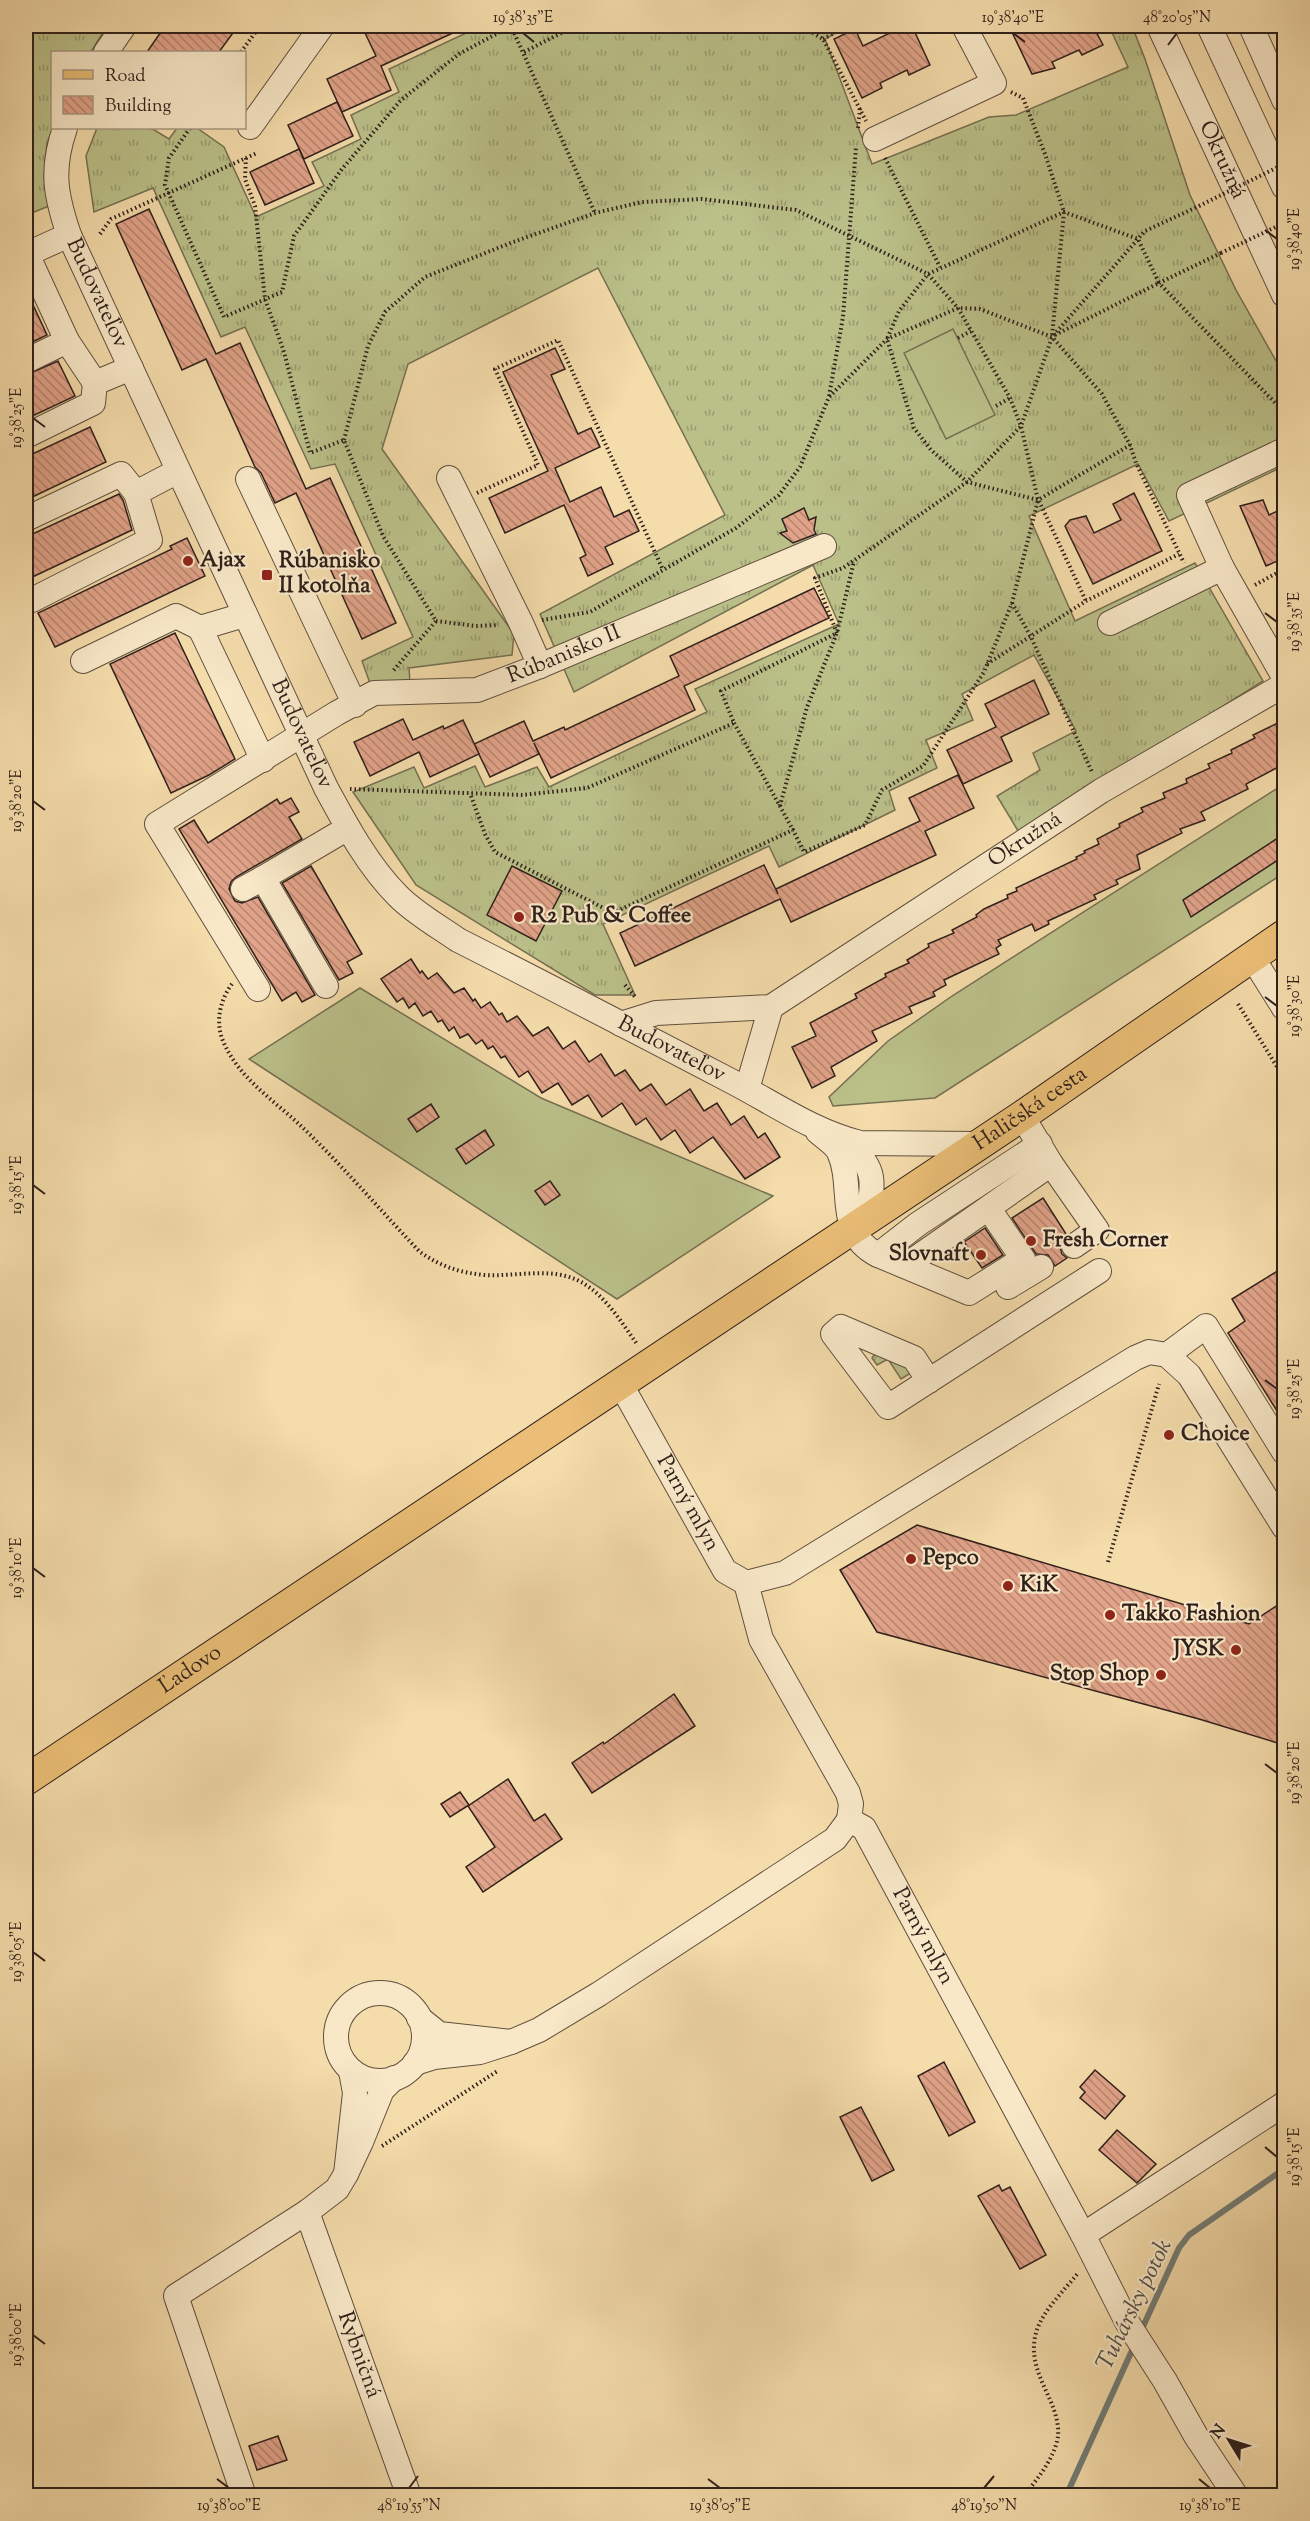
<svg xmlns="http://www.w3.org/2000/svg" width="1310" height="2521" viewBox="0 0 1310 2521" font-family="'Sorts Mill Goudy',serif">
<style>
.grass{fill:url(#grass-tufts);stroke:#757052;stroke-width:1.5}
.garden{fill:#bbc089;stroke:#757052;stroke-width:1.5}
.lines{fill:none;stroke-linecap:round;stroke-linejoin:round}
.stream{stroke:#727c76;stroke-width:6}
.building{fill:url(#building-back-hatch);stroke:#2f201b;stroke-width:1.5}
.minor-casing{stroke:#604f3f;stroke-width:26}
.major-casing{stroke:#2f201b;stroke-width:32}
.path{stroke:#2f201b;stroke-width:4;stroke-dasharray:1.5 3;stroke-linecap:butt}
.minor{stroke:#f8e8c8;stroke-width:24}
.major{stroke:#eabe76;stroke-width:30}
.path-bridge{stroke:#2f201b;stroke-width:4;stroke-dasharray:1.5 3;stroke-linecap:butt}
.ticks{fill:none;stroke:#2f201b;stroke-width:2}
.poi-dot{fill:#8f2418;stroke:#f8e8c8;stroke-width:2}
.labels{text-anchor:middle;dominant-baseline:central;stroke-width:4.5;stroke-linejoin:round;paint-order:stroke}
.street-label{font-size:22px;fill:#2f201b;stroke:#f8e8c8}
.poi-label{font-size:22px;font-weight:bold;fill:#2f201b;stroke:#f8e8c8;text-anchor:start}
.water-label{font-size:24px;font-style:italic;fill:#514e48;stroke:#f8e8c8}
.neatline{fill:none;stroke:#2f201b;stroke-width:2}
.ticks-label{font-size:15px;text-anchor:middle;fill:#2f201b}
</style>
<defs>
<pattern id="grass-tufts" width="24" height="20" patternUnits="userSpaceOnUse" patternTransform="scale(1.5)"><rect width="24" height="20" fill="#bbc089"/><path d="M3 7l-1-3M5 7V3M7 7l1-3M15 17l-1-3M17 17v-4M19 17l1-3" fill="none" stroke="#989c6f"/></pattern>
<pattern id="building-back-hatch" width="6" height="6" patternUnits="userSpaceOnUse" patternTransform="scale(1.5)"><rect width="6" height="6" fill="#e1a389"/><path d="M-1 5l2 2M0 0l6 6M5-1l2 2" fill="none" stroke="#b7846f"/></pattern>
</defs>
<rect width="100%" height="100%" fill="#f5dcab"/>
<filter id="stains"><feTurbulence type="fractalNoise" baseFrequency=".00333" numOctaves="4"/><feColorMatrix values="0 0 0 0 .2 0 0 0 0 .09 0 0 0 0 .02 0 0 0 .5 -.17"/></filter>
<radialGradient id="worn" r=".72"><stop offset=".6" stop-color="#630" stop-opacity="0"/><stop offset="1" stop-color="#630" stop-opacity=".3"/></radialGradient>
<!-- grass -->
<g class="grass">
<path d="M26,26H107L91,52H52L53,128L47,143L44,178L49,206L27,215Z"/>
<path d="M481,26H533L536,30L547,26H848L825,39L872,164L989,117L1016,115L1128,67L1109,26H1132L1145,59L1190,195L1236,290L1284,375V466L1169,521L1138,464L1029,516L1075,621L1195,563L1263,681L1020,834L997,796L1040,770L1033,753L1076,731L1034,655L962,694L973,720L926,740L937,768L889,791L895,810L779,867L769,846L603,924L635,995H595L416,885L353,792L414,767L424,788L475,766L485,787L537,767L549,787L707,712L695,689L839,624L813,565L574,692L540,614L725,515L598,268L408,364L382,449L514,634L512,655L409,668L410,683L372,689L362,661L413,637L335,464L311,469L245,327L221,337L153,188L94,212L86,156L97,128H151L169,139L177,128H197L224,147L256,217L324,186L312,162L361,139L351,115L399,92L389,69Z"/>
<path d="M876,1352L914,1371L901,1379L888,1359L877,1365L872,1358Z"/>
</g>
<!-- garden -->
<g class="garden">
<path d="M953,329L995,415L946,439L904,353Z"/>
<path d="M1284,784V873L935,1098L833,1106L829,1097L888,1041L952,996Z"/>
<path d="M360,988L541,1098L773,1196L617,1299L249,1059Z"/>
</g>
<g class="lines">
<!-- stream -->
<g class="stream">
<path d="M1141,2331L1179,2248L1189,2235L1284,2169"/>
<path d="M1066,2496L1134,2346"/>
</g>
</g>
<!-- building -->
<g class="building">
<path d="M165,26H238L219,52H147Z"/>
<path d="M381,26H468L381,66L391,90L342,112L327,79L376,56L365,33Z"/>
<path d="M886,26H912L930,65L909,75L907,70L880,83L882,88L862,98L834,39L855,29L863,46L890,33Z"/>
<path d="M1009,26H1093L1103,45L1082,55L1079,50L1052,62L1055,68L1032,74Z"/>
<path d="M337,102L353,136L304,159L288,125Z"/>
<path d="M299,149L314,183L265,205L250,172Z"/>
<path d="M149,209L216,354L240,343L306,489L330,478L396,623L362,639L296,493L275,503L261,473L255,467L206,359L182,370L116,224Z"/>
<path d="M26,290L47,335L26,345Z"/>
<path d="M555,348L565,369L551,375L578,434L591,428L600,447L555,468L570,502L601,487L614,517L629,510L639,531L605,547L613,564L588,576L580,558L586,555L564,505L505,533L489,498L548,471L503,372Z"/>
<path d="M58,361L75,396L26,419V375Z"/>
<path d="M90,427L106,462L26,500V457Z"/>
<path d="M1134,493L1162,551L1093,584L1065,526L1070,520L1086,516L1094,533L1121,520L1113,504Z"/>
<path d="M119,494L123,500L132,530L26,580V537Z"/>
<path d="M1263,500L1269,515L1284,508V558L1266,566L1240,506Z"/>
<path d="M804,508L809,520L816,517L814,530L816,534L793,543L780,533L787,531L782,519Z"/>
<path d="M187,538L205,576L55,647L38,613L172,549L170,546Z"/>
<path d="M814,588L829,618L684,686L695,710L551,778L534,743L539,754L490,777L474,744L524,721L533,741L564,727L565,730L679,676L670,656Z"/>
<path d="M175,633L235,759L209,775L171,793L110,664Z"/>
<path d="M1034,680L1049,714L1001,737L1012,761L963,784L947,750L996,727L985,704Z"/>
<path d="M403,719L413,740L443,726L444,729L463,720L479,754L430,777L419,752L370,776L354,742Z"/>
<path d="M1284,720V764L1246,784L1248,789L1201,812L1205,820L1180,829L1182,833L1137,855L1140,869L1116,880L1118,884L1094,895L1096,899L1048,921L1049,924L1035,931L1032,924L998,940L1001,945L996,948L999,954L944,980L946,985L933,992L935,996L909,1007L912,1013L872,1031L877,1041L831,1067L835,1076L812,1088L792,1047L816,1036L810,1023L857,998L855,994L886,977L885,974L909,963L907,960L929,947L928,944L954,933L952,930L977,917L976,915L984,909L1008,898L1007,895L1017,891L1016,888L1077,859L1076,857L1085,853L1084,851L1099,844L1097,839L1120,827L1119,824L1143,812L1141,808L1165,798L1163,793L1187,783L1186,779L1210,768L1208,764L1232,753L1231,750L1255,738L1253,735Z"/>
<path d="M958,775L974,808L925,831L936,855L791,922L780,899L635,966L620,933L764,865L778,894L776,889L920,821L909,798Z"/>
<path d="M291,798L299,812L289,817L302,839L236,877L231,882L229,889L235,901L242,903L258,897L315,995L302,1002L296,992L282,1001L179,829L194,820L208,843L277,799L280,804Z"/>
<path d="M1284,834V856L1191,917L1183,900Z"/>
<path d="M311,866L362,954L347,962L353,973L339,980L282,883Z"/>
<path d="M512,866L562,891L536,941L487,915Z"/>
<path d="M411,959L420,973L422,971L428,979L437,973L454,993L464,988L473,1001L475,999L481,1008L490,1002L499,1015L502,1013L507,1022L517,1016L533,1036L548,1027L563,1049L575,1041L589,1062L601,1054L615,1076L625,1070L640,1091L651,1084L666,1105L690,1089L704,1111L717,1103L731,1125L744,1116L758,1138L765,1133L780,1157L745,1179L713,1137L690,1153L675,1130L661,1140L646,1118L636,1125L622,1103L602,1117L588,1095L572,1105L558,1083L542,1093L528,1071L519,1077L505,1056L501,1058L493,1046L488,1049L482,1040L476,1044L468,1034L460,1038L454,1027L449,1031L442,1020L438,1022L431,1011L423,1016L415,1003L409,1008L403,998L397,1002L381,979Z"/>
<path d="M431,1104L439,1117L417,1132L408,1119Z"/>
<path d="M485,1130L494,1145L466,1164L456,1149Z"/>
<path d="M550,1181L560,1195L545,1205L535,1191Z"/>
<path d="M1043,1198L1066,1234L1061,1239L1060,1247L1062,1254L1067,1258L1055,1266L1048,1255L1036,1254L1012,1218Z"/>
<path d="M985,1228L1003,1255L982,1268L964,1242Z"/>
<path d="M1284,1267V1422L1228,1333L1245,1321L1232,1299Z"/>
<path d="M917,1525L1249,1624L1284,1601V1745L1199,1719L877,1632L840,1570Z"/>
<path d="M674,1694L695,1726L592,1793L572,1763L603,1742L604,1744Z"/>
<path d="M508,1779L534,1821L545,1814L562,1839L483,1892L466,1867L495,1847L468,1806Z"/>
<path d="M460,1792L469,1805L450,1817L441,1804Z"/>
<path d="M944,2062L975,2122L949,2136L918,2076Z"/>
<path d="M1095,2070L1125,2096L1105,2119L1080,2098L1085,2092L1080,2087Z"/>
<path d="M861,2107L894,2170L872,2181L840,2117Z"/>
<path d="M1117,2130L1156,2164L1137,2183L1099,2150Z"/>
<path d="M999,2185L1002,2191L1010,2187L1046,2255L1020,2269L978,2196Z"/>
<path d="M278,2436L287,2460L257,2470L249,2446Z"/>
</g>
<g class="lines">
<!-- minor casing -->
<g class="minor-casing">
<g id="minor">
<path id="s1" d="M1159,26L1284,295"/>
<path d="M1209,26L1284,187"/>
<path d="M1251,26L1284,100"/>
<path d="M106,52L124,26"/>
<path d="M250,127L322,26"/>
<path id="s2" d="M65,128C51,169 55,194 69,235L326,788C346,825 368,866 398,896C416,914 438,926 458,940C549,986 639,1033 729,1080C772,1102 812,1131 860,1143L977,1144"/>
<path d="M875,139L994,83L964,26"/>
<path d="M67,341L27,254L69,235"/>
<path d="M26,361L67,341L95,383"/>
<path d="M26,436L93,403L95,383L131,368"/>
<path d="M449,478L521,623L540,666"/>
<path d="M248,479L355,705"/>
<path d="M26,519L121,474L136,493"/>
<path d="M1222,568L1189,495L1284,450"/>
<path d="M32,600L150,540L136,493L178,471"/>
<path d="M1110,623L1222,568L1284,677"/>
<path d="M200,628L263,760"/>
<path d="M83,661L176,616L200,628L244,615"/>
<path d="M243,889L263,878"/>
<path d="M1252,957L1284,1008"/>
<path d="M326,986L263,878L348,828"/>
<path id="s3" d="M258,989L157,824L337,713L374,693L477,690L540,666L824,546"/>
<path id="s4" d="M621,1024L656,1013L771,1007L1101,791L1284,685"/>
<path d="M747,1089L771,1007"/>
<path d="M1022,1116L1051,1164L1097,1230L1074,1246"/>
<path d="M818,1132C825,1138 835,1144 839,1152C855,1187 834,1233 878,1255L969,1293L1023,1259L989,1209"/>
<path d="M842,1139C876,1168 875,1176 867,1219"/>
<path d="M878,1255L918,1224L1040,1144"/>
<path d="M905,1266L1051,1164"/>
<path d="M1008,1287L1041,1267"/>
<path d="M1167,1355L1206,1326L1284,1452"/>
<path d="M929,1381L914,1358L841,1327L833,1334L888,1407L1099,1271"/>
<path id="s5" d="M620,1383L725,1571L746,1583L761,1639L848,1793L851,1804L849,1820L864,1828L1083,2235L1127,2322L1165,2381L1196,2436L1236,2496"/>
<path d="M746,1583L785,1573L1135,1358L1149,1352L1167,1355L1189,1375L1284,1527"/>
<circle cx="380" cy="2037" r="44"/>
<path d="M511,2042L539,2030L599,1994L835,1839L849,1820"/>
<path d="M415,2063L434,2057L480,2052L511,2042L439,2034L419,2018"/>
<path d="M351,2071L355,2093L346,2174L361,2142L382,2090L394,2078"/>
<path id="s6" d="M307,2212L409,2496"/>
<path d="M1083,2235L1284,2104"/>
<path d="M244,2496L176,2296L307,2212L337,2189L346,2174"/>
</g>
</g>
<!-- major casing -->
<g class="major-casing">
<g id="major">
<path id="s7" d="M26,1780L1022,1116L1284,935"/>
</g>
</g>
<!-- path -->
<g class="path">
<path d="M801,26L823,39L866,121"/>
<path d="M823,39L848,26"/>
<path d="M241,52L260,26"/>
<path d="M524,52L575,26"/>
<path d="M1011,92L1023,98L1045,154L1064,212L1052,336"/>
<path d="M190,128L169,158L165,185L224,317L282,292L294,236L342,169L401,100L459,54L511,26L595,213"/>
<path d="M858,128L860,108"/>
<path d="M246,158L245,179L255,206L265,299L284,352L310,453L344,440L383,536L436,621L392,672"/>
<path d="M885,158L940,267"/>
<path d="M100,234L111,219L257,153"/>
<path d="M1221,253L1159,283L1284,412"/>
<path d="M1055,335L1159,283L1138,239L1064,212L928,274L899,311L887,339L914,428L931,450L967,482L1038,500L1130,445"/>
<path d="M958,338L971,331"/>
<path d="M829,396L843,317L856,147"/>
<path d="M996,406L1010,398"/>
<path d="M344,440L368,346L385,312L425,277L513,242L595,213L642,202L702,199L796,210L928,274L958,308L1010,398L1021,426L1038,500L1012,603L984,672L923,766L882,790L865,825L804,852L793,830L613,913L495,852L485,834L470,793"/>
<path d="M477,493L538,465L495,369L558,340L663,570"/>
<path d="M1039,501L1086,601"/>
<path d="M1255,585L1284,569"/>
<path d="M1012,603L1031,637L1092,772"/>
<path d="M542,620L590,612L736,528L779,495L800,467L829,397L887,339L958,308L980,309L1052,337L1102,394L1130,445L1136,463L1184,563"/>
<path d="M436,621L476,626L499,625"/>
<path d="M987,664L1086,601L1179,554"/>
<path d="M734,723L793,830"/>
<path d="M350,789L523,795L587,788L734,723L721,691L837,633L815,578L843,568L967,482L1021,426L1052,337L1145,231L1199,206"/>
<path d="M780,806L807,707L837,633L854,561"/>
<path d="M232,984C220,1000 215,1022 223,1041C238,1077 273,1100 300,1125C342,1165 380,1210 420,1252C440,1266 460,1273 485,1275C516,1277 552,1266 581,1282C605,1295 622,1323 637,1344"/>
<path d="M625,985L636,998"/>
<path d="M1238,1004L1284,1078"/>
<path d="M1108,1562L1159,1384"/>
<path d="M382,2146L499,2070"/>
<path d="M1024,2496C1037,2479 1055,2458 1058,2436C1061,2401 1025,2373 1036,2333C1042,2311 1064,2291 1078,2273"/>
</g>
<!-- minor -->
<use href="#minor" class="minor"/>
<!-- major -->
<use href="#major" class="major"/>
<!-- path-bridge -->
<g class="path-bridge">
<path d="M1199,206L1284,164"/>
<path d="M1221,253L1284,223"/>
</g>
</g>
<!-- ticks -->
<path class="ticks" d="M523,33L534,42M1013,33L1025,42M1168,45L1177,33M1265,230L1277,239M33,418L45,427M1265,613L1277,622M33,801L45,810M1265,997L1277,1006M33,1185L45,1194M1265,1380L1277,1389M33,1568L45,1577M1265,1764L1277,1773M33,1952L45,1961M1265,2147L1277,2157M33,2335L45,2344M217,2479L229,2488M708,2479L720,2488M1199,2479L1210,2488M409,2488L418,2476M984,2488L994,2476"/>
<!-- markers -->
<g class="poi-dot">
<circle cx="188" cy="561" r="6"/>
<rect x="261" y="569" width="12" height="12" rx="3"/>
<circle cx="519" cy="917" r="6"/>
<circle cx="1031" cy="1241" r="6"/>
<circle cx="981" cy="1255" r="6"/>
<circle cx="1169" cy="1435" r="6"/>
<circle cx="911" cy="1559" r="6"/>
<circle cx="1008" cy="1586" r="6"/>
<circle cx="1110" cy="1615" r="6"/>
<circle cx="1236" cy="1650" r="6"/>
<circle cx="1161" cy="1675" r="6"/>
</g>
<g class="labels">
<!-- street labels -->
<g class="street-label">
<text stroke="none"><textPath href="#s1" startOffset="148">Okružná</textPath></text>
<text stroke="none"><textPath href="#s2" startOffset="174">Budovateľov</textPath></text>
<text stroke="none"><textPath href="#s3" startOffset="644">Rúbanisko II</textPath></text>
<text stroke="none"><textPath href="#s2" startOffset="660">Budovateľov</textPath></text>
<text stroke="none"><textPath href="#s4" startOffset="456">Okružná</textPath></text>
<text stroke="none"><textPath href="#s2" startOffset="1164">Budovateľov</textPath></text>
<text stroke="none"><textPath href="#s7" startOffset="1208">Haličská cesta</textPath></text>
<text stroke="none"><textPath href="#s5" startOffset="138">Parný mlyn</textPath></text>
<text stroke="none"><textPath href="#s7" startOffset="198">Ľadovo</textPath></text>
<text stroke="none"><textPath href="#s5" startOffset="642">Parný mlyn</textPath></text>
<text stroke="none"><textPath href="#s6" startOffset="152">Rybničná</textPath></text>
</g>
<!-- poi labels -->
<g class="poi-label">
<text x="200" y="561">Ajax</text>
<text x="279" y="562">Rúbanisko<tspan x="279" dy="25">II kotolňa</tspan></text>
<text x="531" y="917">R2 Pub &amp; Coffee</text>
<text x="1043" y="1241">Fresh Corner</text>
<text x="969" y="1255" text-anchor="end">Slovnaft</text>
<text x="1181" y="1435">Choice</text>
<text x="923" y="1559">Pepco</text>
<text x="1020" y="1586">KiK</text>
<text x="1122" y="1615">Takko Fashion</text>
<text x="1224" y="1650" text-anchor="end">JYSK</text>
<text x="1149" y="1675" text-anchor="end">Stop Shop</text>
</g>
<!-- water labels -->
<g class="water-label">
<text transform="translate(1135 2305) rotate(-64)">Tuhársky potok</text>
</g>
</g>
<!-- margin -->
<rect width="1310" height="2521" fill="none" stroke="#f5dcab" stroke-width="66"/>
<!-- legend -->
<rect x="51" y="51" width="195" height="78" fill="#f8e8c8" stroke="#a89883" stroke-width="1.5"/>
<rect x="63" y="70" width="30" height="9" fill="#eabe76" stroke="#a89883" stroke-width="1.5"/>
<text x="105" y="81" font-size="18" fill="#2f201b">Road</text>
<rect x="63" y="96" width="30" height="18" fill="url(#building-back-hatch)" stroke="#a89883" stroke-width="1.5"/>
<text x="105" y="111" font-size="18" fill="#2f201b">Building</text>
<!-- north arrow -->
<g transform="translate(1229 2440) rotate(308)" stroke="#f8e8c8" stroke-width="4.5" paint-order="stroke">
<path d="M0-4.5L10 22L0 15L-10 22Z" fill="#2f201b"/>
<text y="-9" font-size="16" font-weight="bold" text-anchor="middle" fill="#2f201b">N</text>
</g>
<rect x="33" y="33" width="1244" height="2455" class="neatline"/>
<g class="ticks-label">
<text x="523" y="22">19°38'35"E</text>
<text x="1013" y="22">19°38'40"E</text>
<text x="1177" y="22">48°20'05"N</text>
<text transform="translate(1294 239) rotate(-90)" y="5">19°38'40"E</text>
<text transform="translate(16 418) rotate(-90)" y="5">19°38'25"E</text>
<text transform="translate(1294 622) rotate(-90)" y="5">19°38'35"E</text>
<text transform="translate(16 801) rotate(-90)" y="5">19°38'20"E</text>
<text transform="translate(1294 1006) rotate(-90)" y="5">19°38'30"E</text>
<text transform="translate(16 1185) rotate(-90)" y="5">19°38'15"E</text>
<text transform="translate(1294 1389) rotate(-90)" y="5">19°38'25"E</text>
<text transform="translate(16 1568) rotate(-90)" y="5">19°38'10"E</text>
<text transform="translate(1294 1773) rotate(-90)" y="5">19°38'20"E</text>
<text transform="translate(16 1952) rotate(-90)" y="5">19°38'05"E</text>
<text transform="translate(1294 2157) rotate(-90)" y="5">19°38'15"E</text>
<text transform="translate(16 2335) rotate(-90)" y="5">19°38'00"E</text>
<text x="229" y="2510">19°38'00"E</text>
<text x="409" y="2510">48°19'55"N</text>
<text x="720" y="2510">19°38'05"E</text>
<text x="984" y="2510">48°19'50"N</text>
<text x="1210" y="2510">19°38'10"E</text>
</g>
<rect width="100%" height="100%" filter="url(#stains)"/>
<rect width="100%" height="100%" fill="url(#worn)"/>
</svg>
